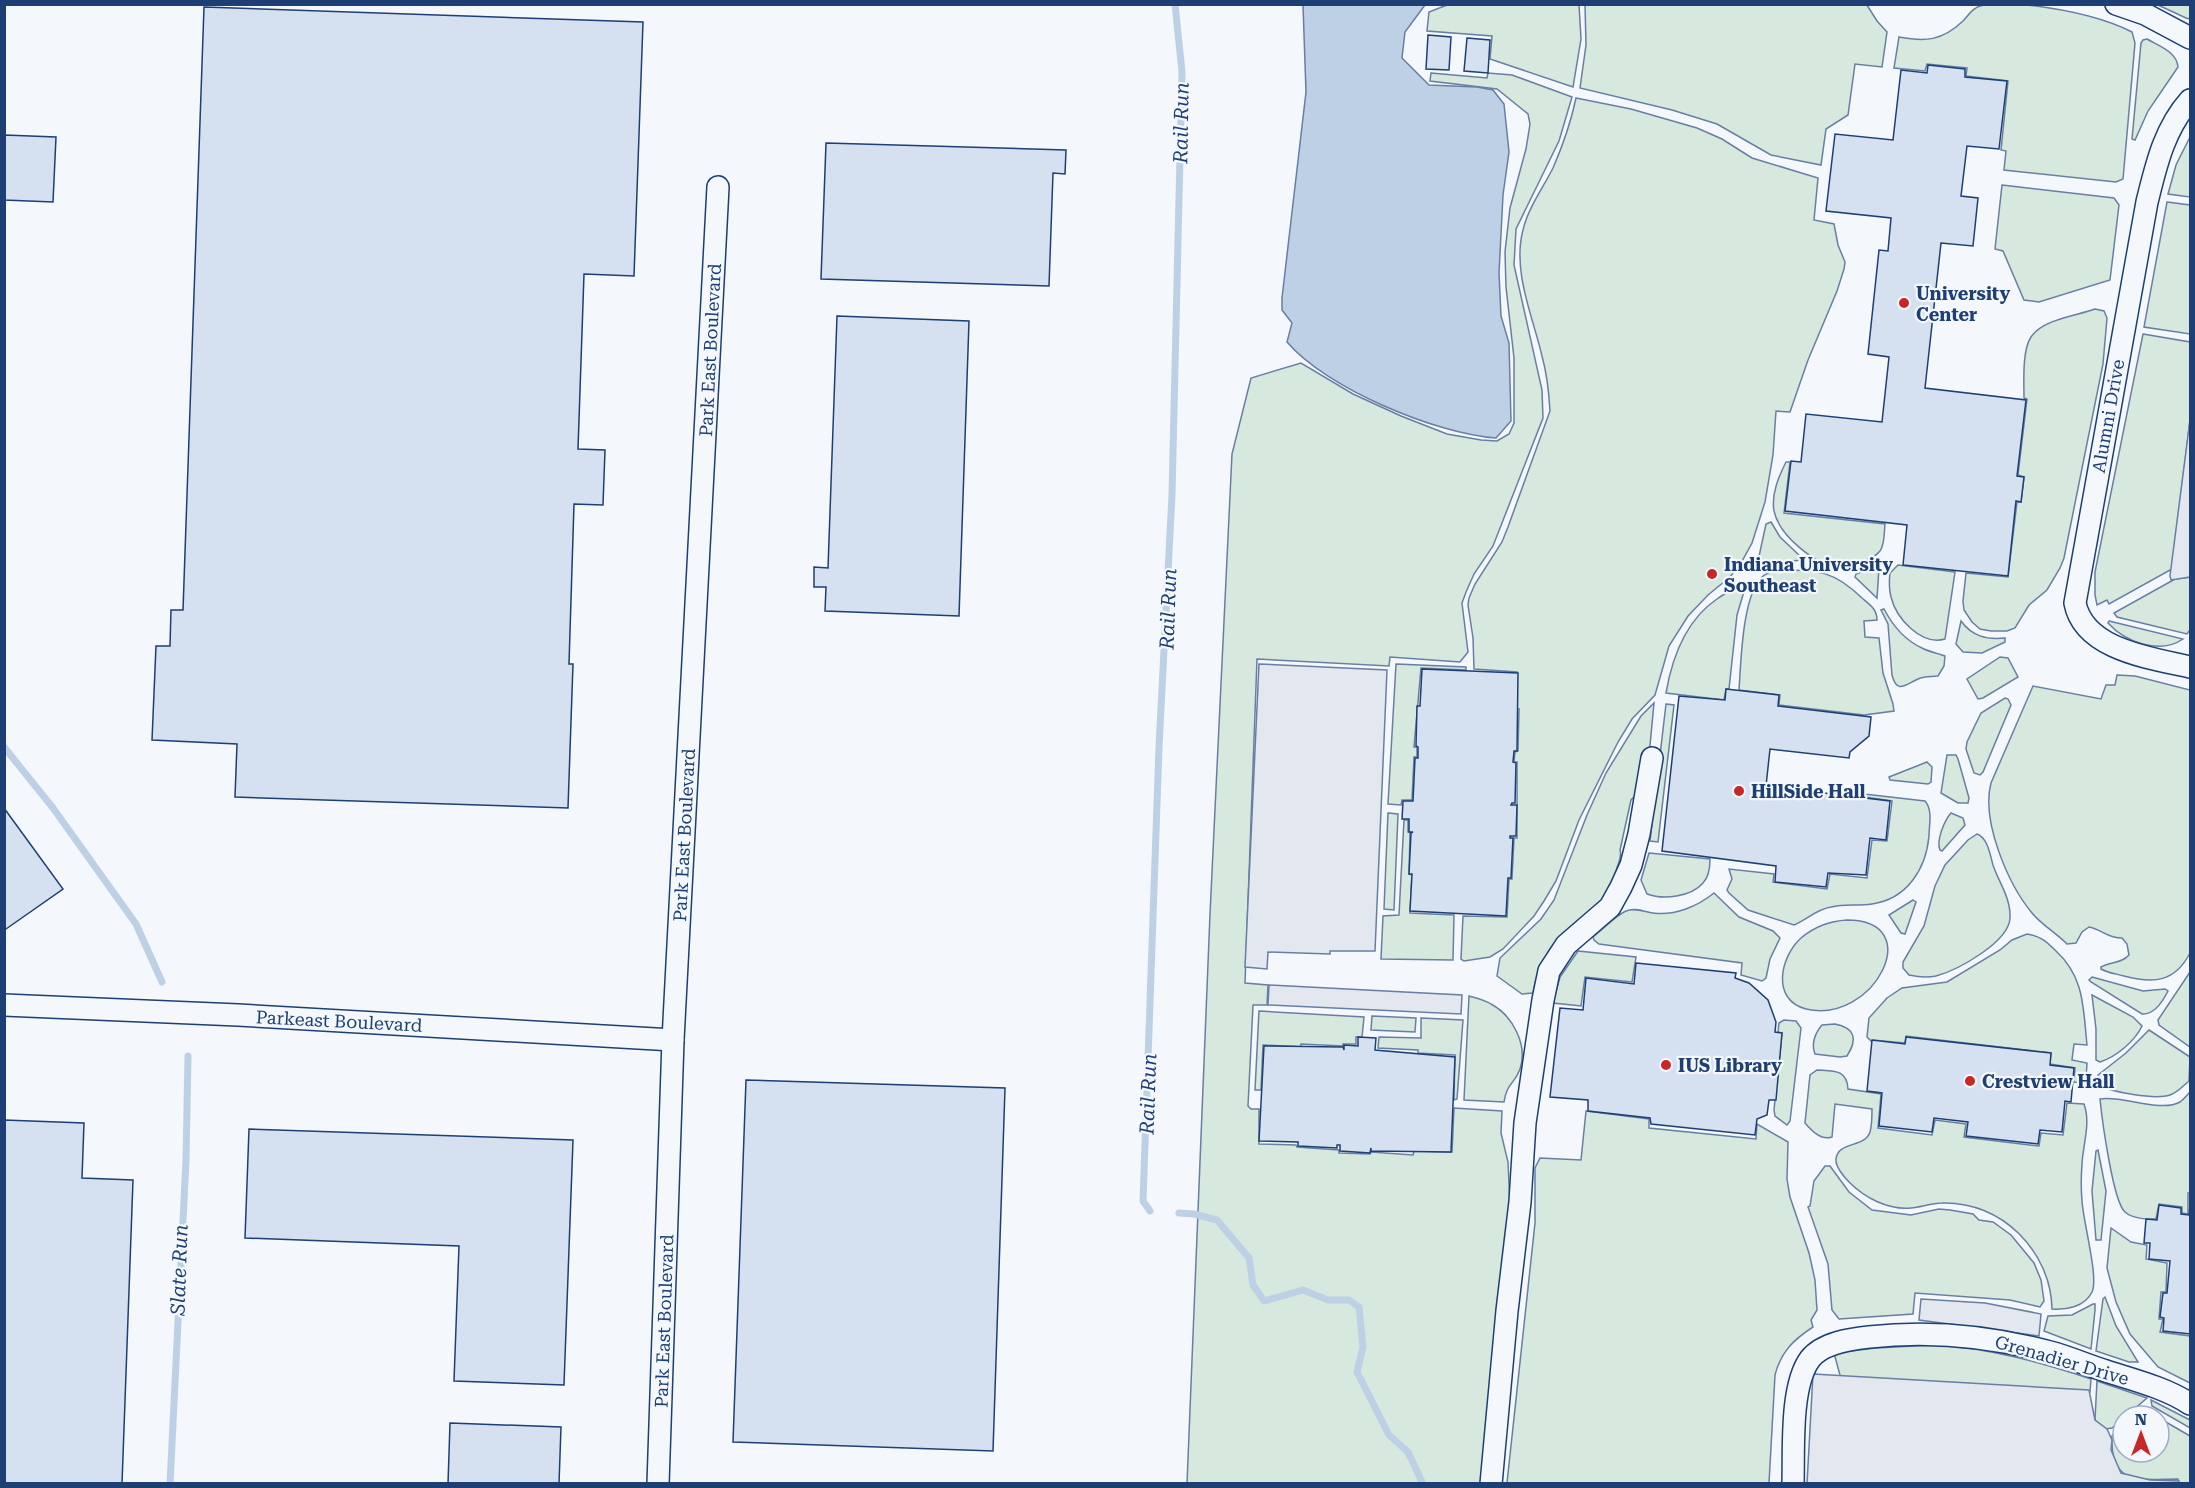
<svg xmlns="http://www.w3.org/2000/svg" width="2195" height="1488" viewBox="0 0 2195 1488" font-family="'Roboto Serif',serif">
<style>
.green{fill:#d7e8df;stroke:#687fa3;stroke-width:1.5}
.parking{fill:#e3e8f0;stroke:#687fa3;stroke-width:1.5}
.water{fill:#bed0e5;stroke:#687fa3;stroke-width:1.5}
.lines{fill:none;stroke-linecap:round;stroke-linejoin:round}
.stream{stroke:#bed0e5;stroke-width:7}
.building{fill:#d5e0f0;stroke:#1d3f73;stroke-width:1.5}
.street-casing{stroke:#1d3f73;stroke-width:24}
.street{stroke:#f4f7fb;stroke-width:21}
.poi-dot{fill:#c62828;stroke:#f4f7fb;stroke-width:2}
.labels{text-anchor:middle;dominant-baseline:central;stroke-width:4.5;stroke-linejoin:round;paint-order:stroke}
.poi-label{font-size:18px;font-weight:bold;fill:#1d3f73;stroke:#f4f7fb;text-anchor:start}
.street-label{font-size:18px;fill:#1d3f73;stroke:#f4f7fb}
.water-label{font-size:20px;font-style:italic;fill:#1d3f73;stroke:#f4f7fb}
</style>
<rect width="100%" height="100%" fill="#f4f7fb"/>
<!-- green -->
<g class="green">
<path d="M1447,5H1579L1581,39L1573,87L1490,59L1492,36L1427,31L1429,12Z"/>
<path d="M1585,5H1867L1877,21L1887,32L1882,67L1855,64L1848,115L1826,129L1821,165L1771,155L1717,124L1672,110L1580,88L1586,45Z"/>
<path d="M2027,5C2062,9 2100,16 2132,32L2135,43L2123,179L2116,182L2004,170L2006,151L2001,150L2008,81L1966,76L1967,68L1927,64L1925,71L1894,68L1899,37C1925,42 1942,41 1963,21C1969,15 1971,9 1980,6C1994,2 2012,4 2027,5Z"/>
<path d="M2158,5H2190V19L2186,18Z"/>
<path d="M2147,39C2159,46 2177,52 2178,67L2148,111L2135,140L2132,139L2141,43L2143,40Z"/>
<path d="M1431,73L1487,78L1488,73L1512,75L1572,97L1559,141L1516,229L1514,265L1542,390L1543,418L1493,546L1474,574L1466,592L1462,603L1468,652L1460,662L1390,657L1389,666L1257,659L1245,983L1268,985L1267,1005H1253L1248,1106L1251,1109H1259V1144L1296,1145L1297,1147L1339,1150V1153L1370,1154L1371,1152L1413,1155L1414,1151L1452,1152L1454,1108L1502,1111L1501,1133L1508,1162L1510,1205L1483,1483L1187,1484L1210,914L1232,454L1251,378L1301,363L1353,394L1401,416L1447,434L1481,440L1497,441L1509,434L1514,423V358L1506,287L1505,252L1510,208L1526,149L1530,124L1528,114L1497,89L1430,81Z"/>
<path d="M1576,98L1631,109L1697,128L1722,139L1752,158L1818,178L1814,220L1834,224L1838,245L1845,262L1844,269L1837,291L1808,360L1790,412L1776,411L1773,455L1765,502L1752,543L1741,563L1730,577L1708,595L1688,616L1669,646L1655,695L1632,719L1618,742L1579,820L1556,881L1544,901L1534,916L1503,949L1490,957L1464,961L1461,959L1463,916L1507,917L1509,879H1512L1514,838H1517V762H1514L1515,752L1518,751L1519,709H1517V672L1474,669L1473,638L1468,605L1469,598L1475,584L1502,542L1508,527L1550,411C1549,393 1547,374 1542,356C1533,317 1512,271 1523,230C1528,208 1543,188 1553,168C1563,145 1571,122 1576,98Z"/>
<path d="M2190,137V197L2168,194L2176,165Z"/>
<path d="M2002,185L2114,198L2119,205L2110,280L2039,302L2024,300L2003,251L1995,249Z"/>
<path d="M2167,202L2190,205V334L2144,327Z"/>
<path d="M2095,309L2104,311L2107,318L2103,364L2064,558L2060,568L2047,590L2029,605L2015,628L2007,631H1991L1980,629L1972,622L1964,610L1963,601L1966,573L2008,577L2017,502H2021L2024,477L2018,475L2027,399L2024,398C2024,383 2022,350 2031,337C2043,319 2076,316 2095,309Z"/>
<path d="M2143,334L2190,342V420L2172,569L2109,604L2107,600L2097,605L2095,595V572Z"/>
<path d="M1786,462H1790L1784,513L1885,524C1884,532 1885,544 1880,551C1876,556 1870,559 1864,561C1856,565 1847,569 1837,567C1814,564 1779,535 1774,511C1771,494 1779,476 1786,462Z"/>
<path d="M1771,522L1780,537L1800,556V560L1766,565H1762L1758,561L1766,524Z"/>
<path d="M1898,565L1955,572L1945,639C1921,646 1896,618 1891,597C1889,589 1889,581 1890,573Z"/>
<path d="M1876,566L1879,568L1877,598L1855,577L1856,574Z"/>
<path d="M1781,570C1819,570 1834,571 1862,598C1870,605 1877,609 1877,620L1864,621L1865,637L1879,638L1883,673L1893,704L1894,711L1864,715L1779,705L1780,695L1739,690C1741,663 1742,594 1763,576C1768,572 1774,571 1781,570Z"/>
<path d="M2190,577V630L2187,634L2117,617L2114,613L2175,579Z"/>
<path d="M1742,585L1745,588L1737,615L1729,689H1726L1724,700L1666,693C1672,658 1686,620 1717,599C1725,593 1733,590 1742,585Z"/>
<path d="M1884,609C1893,626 1904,640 1922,648C1929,652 1938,653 1945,656L1944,666L1938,676C1931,677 1925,676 1918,679C1906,684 1897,695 1892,675L1888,624L1881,610Z"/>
<path d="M1961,621C1972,636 1986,640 2005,638V642L1982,653L1963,652L1956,644Z"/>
<path d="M2109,621L2183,639C2160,655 2125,642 2108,623Z"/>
<path d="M2000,657L2008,658L2018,677L1983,698L1978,699L1967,679Z"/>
<path d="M1396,664L1466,667V670L1421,668L1414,747H1417V757H1414L1412,800H1402L1401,805L1388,804Z"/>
<path d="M2117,675L2135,676L2190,690V953C2175,982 2154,984 2124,976C2117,974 2108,973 2101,969V967C2111,961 2121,964 2129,955L2127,944L2122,938C2107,938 2103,930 2089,927L2082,932L2076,943L2067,944C2056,933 2042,925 2032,913C2008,884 1981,821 1991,783L2033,686L2101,699L2106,685H2115Z"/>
<path d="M2005,698L2008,699L2011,705L1983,772L1980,775L1974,773L1966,749L1967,742L1981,713Z"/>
<path d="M1654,703L1649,756L1635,796L1631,800L1620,850C1622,857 1619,861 1617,868C1614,878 1611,889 1604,898C1590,915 1569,925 1555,942C1544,956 1536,975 1533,993L1522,994L1497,976L1500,958L1541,919L1554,900L1587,815L1606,773L1641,716Z"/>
<path d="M1666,704L1674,705L1658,842L1650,841Z"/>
<path d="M1947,755H1956L1958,759L1969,798L1968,803H1958L1941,793Z"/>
<path d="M1927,762L1932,767L1931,782L1928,784L1890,780L1889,777Z"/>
<path d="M1864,794L1925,801C1933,810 1929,825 1929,836C1926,869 1907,899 1872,904C1858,906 1844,904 1831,907C1817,909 1806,920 1794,925L1748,910L1729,893L1727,890L1732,879L1729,869L1774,874L1773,882L1827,889L1830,874L1867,878L1872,840L1887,841L1892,801L1864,797Z"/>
<path d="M1388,813L1398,814L1394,910L1384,909Z"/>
<path d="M1951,813L1963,818L1965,825L1942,851L1940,850C1936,841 1944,821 1951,813Z"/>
<path d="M1404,820H1408V832H1410L1409,874L1412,875L1410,913L1454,915L1453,960L1381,959L1383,916L1399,915Z"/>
<path d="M1977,834C1988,838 1990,855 1993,865C1999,883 2011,898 2010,918C2009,942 1958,970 1936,976C1927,978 1918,977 1909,975L1903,968V962L1924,926L1935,886L1945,865L1968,840Z"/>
<path d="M1649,853L1710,859C1710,866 1709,877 1703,883C1691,897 1663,900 1647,894L1641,880Z"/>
<path d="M1714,893L1739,917L1773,931L1780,938L1770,959L1766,978L1762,981L1741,975L1742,963L1599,944L1594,940L1593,937C1603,929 1615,916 1626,911C1635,907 1645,912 1653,913C1675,916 1698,906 1714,893Z"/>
<path d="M1913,900L1916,902L1905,934L1901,933L1889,915Z"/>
<path d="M1847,920C1928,920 1874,1025 1806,1009C1771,1000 1780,957 1801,938C1814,927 1830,921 1847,920Z"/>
<path d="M2027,934C2040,936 2046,941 2055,950C2085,977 2083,1008 2087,1045L2074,1044L2072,1060L2087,1063L2086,1079L2083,1083L2074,1082L2075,1068L2050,1064L2051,1053L1906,1036L1905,1043L1873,1040L1872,1042L1867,1037L1869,1018L1887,998L1902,988L1947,982L2000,950L2012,940Z"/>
<path d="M1578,951L1636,957L1632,982L1585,977L1581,1006L1553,1003L1560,977Z"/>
<path d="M2190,972V1047L2159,1025L2158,1020Z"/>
<path d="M2092,977L2143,991L2165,989L2168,991C2163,1001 2154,1015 2142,1014L2091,982L2089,980Z"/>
<path d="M2092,995L2133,1017L2142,1026C2135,1041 2116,1057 2100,1062L2096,1060V1029Z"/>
<path d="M1469,996C1476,998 1485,1000 1491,1004C1513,1016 1528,1045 1520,1069C1515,1084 1507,1082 1504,1102L1464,1100Z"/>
<path d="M1259,1011L1364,1017L1362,1037H1356V1044H1343V1046L1301,1044V1047L1263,1045L1261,1090H1255Z"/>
<path d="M1372,1016L1416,1018L1415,1032L1371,1030Z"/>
<path d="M1421,1018L1463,1020L1457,1099L1454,1100L1455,1055L1418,1053V1050L1378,1048L1379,1037L1421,1038Z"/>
<path d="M1784,1020L1796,1021L1801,1028L1790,1121L1787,1125L1775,1116L1774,1110L1782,1033L1778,1032L1779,1023Z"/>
<path d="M1835,1024C1855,1028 1858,1039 1847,1056L1840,1057L1815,1054C1811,1044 1815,1033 1822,1025Z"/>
<path d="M2149,1030L2190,1057L2189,1081C2183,1086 2177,1093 2170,1095C2155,1100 2111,1092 2098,1085V1075L2126,1053Z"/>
<path d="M1817,1070C1833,1071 1847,1069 1848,1089L1881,1094L1878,1128L1932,1135L1935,1120L1966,1124L1964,1137L2039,1146L2041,1133L2063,1135L2067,1103L2084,1104C2091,1123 2083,1144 2082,1164C2081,1176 2081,1189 2082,1201C2083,1221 2099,1278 2092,1292C2085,1307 2066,1310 2052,1309C2051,1251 2001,1201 1942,1203C1932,1203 1921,1207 1911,1208C1888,1210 1865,1198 1849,1182C1844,1177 1835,1166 1836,1159C1838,1141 1865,1148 1870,1132C1872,1125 1872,1116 1872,1109L1835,1104L1832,1137C1821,1141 1811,1130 1805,1123L1810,1075Z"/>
<path d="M2190,1092V1193H2188V1214L2182,1213V1207L2159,1204L2156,1219C2146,1219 2133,1219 2125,1212C2113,1202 2102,1119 2100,1099C2122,1095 2161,1113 2180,1102C2184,1099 2187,1095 2190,1092Z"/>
<path d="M1586,1111L1649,1119V1128L1756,1139L1757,1124L1788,1142L1787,1179L1790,1197L1809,1253L1815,1280L1817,1310L1811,1320L1813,1327C1793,1340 1781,1352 1775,1375L1769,1483H1507L1535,1223V1168L1540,1158L1581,1160Z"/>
<path d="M2098,1150L2106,1191L2101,1240H2096L2092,1191L2096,1151Z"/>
<path d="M1825,1166H1830L1849,1192L1872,1210L1911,1215L1939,1209L1950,1210L1973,1214L1979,1220L1993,1222L2011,1235L2034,1263L2041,1280L2044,1301L2040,1307L2010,1300L1915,1293L1913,1314L1839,1319L1832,1310L1828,1264L1808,1207L1810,1206L1814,1181Z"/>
<path d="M2111,1228L2131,1242L2147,1245L2146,1259L2167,1263L2166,1292H2161L2159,1319H2163L2160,1332L2190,1336V1383L2158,1367L2130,1334L2116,1302L2107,1268Z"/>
<path d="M2105,1297L2116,1326L2138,1362H2129L2096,1351L2103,1299Z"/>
<path d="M2093,1304H2095V1310L2091,1349L2044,1331L2048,1316L2072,1315Z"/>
<path d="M1934,1345C1989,1348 2040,1362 2091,1379L2090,1392L1961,1383L1841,1379L1834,1353L1876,1348Z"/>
<path d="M2097,1381L2147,1398L2126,1416H2123V1419L2112,1428L2105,1429L2096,1422L2095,1419Z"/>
<path d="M2151,1400L2190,1420V1428L2152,1406Z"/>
<path d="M2159,1418L2190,1436V1483H2178V1479C2140,1479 2110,1487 2112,1436L2123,1424V1452H2159Z"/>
</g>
<!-- parking -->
<g class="parking">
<path d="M2190,420V577L2171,580L2170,576Z"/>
<path d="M1259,664L1387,670L1375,951H1330V954L1268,952L1267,969L1245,967Z"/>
<path d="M1269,985L1462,995L1461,1014L1268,1005Z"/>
<path d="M1921,1299L1985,1303L2041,1314L2039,1336L1919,1320Z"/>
<path d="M1813,1374L2089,1390L2095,1420L2107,1429L2112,1440L2111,1450L2121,1473L2150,1480L2179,1481V1484H1807Z"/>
</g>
<!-- water -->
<path class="water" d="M1303,5H1425L1405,32L1402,58L1429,85L1477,87L1493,90L1504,104L1509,152L1503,195L1499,273L1501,316L1509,343L1511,421L1496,438C1436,434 1326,388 1287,342L1292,323L1282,310V298L1306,92Z"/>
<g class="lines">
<!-- stream -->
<g class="stream">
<path d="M4,747L53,808L136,924L162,982"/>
<path d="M1150,1211L1143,1201L1159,747L1172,495L1182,72L1175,4"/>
<path d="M1179,1213L1194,1214L1217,1220L1249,1258L1253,1285L1264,1301L1303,1290L1328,1300H1349L1359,1307L1363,1347L1357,1372L1389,1435L1408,1452L1423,1484"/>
<path d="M170,1484L186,1160L188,1056"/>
</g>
</g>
<!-- building -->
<g class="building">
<path d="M204,7L643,22L634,276L584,274L578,449L605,450L603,505L574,504L569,664H573L568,808L235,797L237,744L152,740L156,646H170L171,610H183Z"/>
<path d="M1428,35L1451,37L1449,70L1426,69Z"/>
<path d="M1467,38L1490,40L1488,73L1464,71Z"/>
<path d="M1928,65L1965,69V77L2007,81L1999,149L1967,146L1961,196L1978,198L1973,246L1941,243L1925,388L2026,400L2017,476L2024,477L2021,502L2016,501L2008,576L1903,565L1907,525L1785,511L1791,461L1801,462L1806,414L1882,422L1889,357L1868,354L1879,250L1888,251L1891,218L1826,211L1835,134L1893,140L1901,70L1927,73Z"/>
<path d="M4,135L56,137L53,202L4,200Z"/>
<path d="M826,143L1066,150L1065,174L1053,173L1049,286L821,279Z"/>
<path d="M837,316L969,321L959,616L825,611L826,587H814V567L828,568Z"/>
<path d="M1422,669L1518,673L1517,751H1514L1513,762L1516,763L1515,803H1512L1511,805H1517L1516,836H1510V838H1513L1511,878H1508L1506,916L1410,911L1412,874H1409L1411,833L1413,832H1409V819H1402L1403,801H1413L1415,758H1418V747L1416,746L1417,706H1420Z"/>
<path d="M1726,689L1779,695L1778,706L1871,717L1869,736L1850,752L1849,758L1770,749L1766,786L1890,801L1886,840L1870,838L1866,875L1828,873L1826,887L1775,882L1776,866L1662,851L1679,696L1725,700Z"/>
<path d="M4,808L63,889L6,929L4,928Z"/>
<path d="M1636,963L1736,973L1735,978L1749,983L1768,1000L1776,1022L1775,1032L1782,1033L1776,1100H1769L1767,1115L1757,1119L1755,1135L1651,1124L1650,1118L1588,1111V1100L1550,1097L1560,1008L1583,1010L1586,978L1634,984Z"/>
<path d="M1358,1037L1376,1038L1375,1050L1455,1057L1451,1152L1371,1151V1148L1370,1153L1340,1151V1145H1337V1148L1298,1146V1142L1259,1141L1264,1046L1343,1047L1344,1050V1045L1358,1046Z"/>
<path d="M1906,1037L2051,1053L2050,1065L2074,1068L2071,1102L2065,1101L2062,1132L2040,1130L2038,1144L1966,1136L1968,1122L1934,1118L1932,1132L1879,1126L1882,1093L1867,1091L1872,1040L1905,1044Z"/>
<path d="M746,1080L1005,1088L993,1451L733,1442Z"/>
<path d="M4,1120L84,1123L82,1178L133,1180L122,1484H4Z"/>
<path d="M249,1129L573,1140L564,1385L454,1381L459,1246L245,1238Z"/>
<path d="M2159,1205L2181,1208V1214L2189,1215L2190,1205V1334L2163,1331L2164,1318L2160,1317L2163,1293H2167L2170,1261L2149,1259L2150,1243H2144L2146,1219L2157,1220Z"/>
<path d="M450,1423L561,1427L559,1484H448Z"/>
</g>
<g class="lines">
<!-- street casing -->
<g class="street-casing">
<g id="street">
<path d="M2116,4L2145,14L2190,38"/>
<path d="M2190,100C2164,129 2156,166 2147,202L2075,603C2084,650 2151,658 2190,667"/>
<path d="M4,1005L238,1015L673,1040"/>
<path d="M658,1484L673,1040L718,187"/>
<path d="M1491,1484L1507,1311L1520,1202L1525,1123L1543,1000L1549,971L1566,945L1610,907L1621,887L1631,865L1639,834L1652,758"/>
<path d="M1793,1484C1794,1449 1790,1386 1810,1359C1822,1343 1850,1339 1869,1337C1930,1330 1990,1336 2050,1352C2069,1357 2087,1365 2106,1371C2134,1380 2166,1388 2190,1404"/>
</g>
</g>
<!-- street -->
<use href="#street" class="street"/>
</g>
<!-- markers -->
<g class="poi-dot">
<circle cx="1904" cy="303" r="6"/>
<circle cx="1712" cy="574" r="6"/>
<circle cx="1739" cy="791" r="6"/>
<circle cx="1666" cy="1065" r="6"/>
<circle cx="1970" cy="1081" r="6"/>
</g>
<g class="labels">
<!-- poi labels -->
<g class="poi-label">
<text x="1916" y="293">University<tspan x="1916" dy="21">Center</tspan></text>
<text x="1724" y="564">Indiana University<tspan x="1724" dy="21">Southeast</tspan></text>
<text x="1751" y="791">HillSide Hall</text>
<text x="1678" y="1065">IUS Library</text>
<text x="1982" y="1081">Crestview Hall</text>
</g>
<!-- street labels -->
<g class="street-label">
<text transform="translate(710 350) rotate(-87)">Park East Boulevard</text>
<text transform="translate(2108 416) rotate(-80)">Alumni Drive</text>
<text transform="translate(684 835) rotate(-87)">Park East Boulevard</text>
<text transform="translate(339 1021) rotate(3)">Parkeast Boulevard</text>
<text transform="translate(664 1321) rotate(-88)">Park East Boulevard</text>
<text transform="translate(2062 1360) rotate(16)">Grenadier Drive</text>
</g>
<!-- water labels -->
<g class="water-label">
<text transform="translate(1181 123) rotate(-89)">Rail Run</text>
<text transform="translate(1168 609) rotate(-88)">Rail Run</text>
<text transform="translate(1148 1094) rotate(-88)">Rail Run</text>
<text transform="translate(179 1270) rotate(-88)">Slate Run</text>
</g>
</g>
<!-- border -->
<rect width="2195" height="1488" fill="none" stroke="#1d3f73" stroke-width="12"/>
<!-- north arrow -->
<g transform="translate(2141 1434)"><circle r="28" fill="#f4f7fb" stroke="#9eadc5" stroke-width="1.5"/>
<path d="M0-4.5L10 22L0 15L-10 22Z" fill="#c62828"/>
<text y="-9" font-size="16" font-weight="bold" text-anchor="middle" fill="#1d3f73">N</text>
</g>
</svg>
